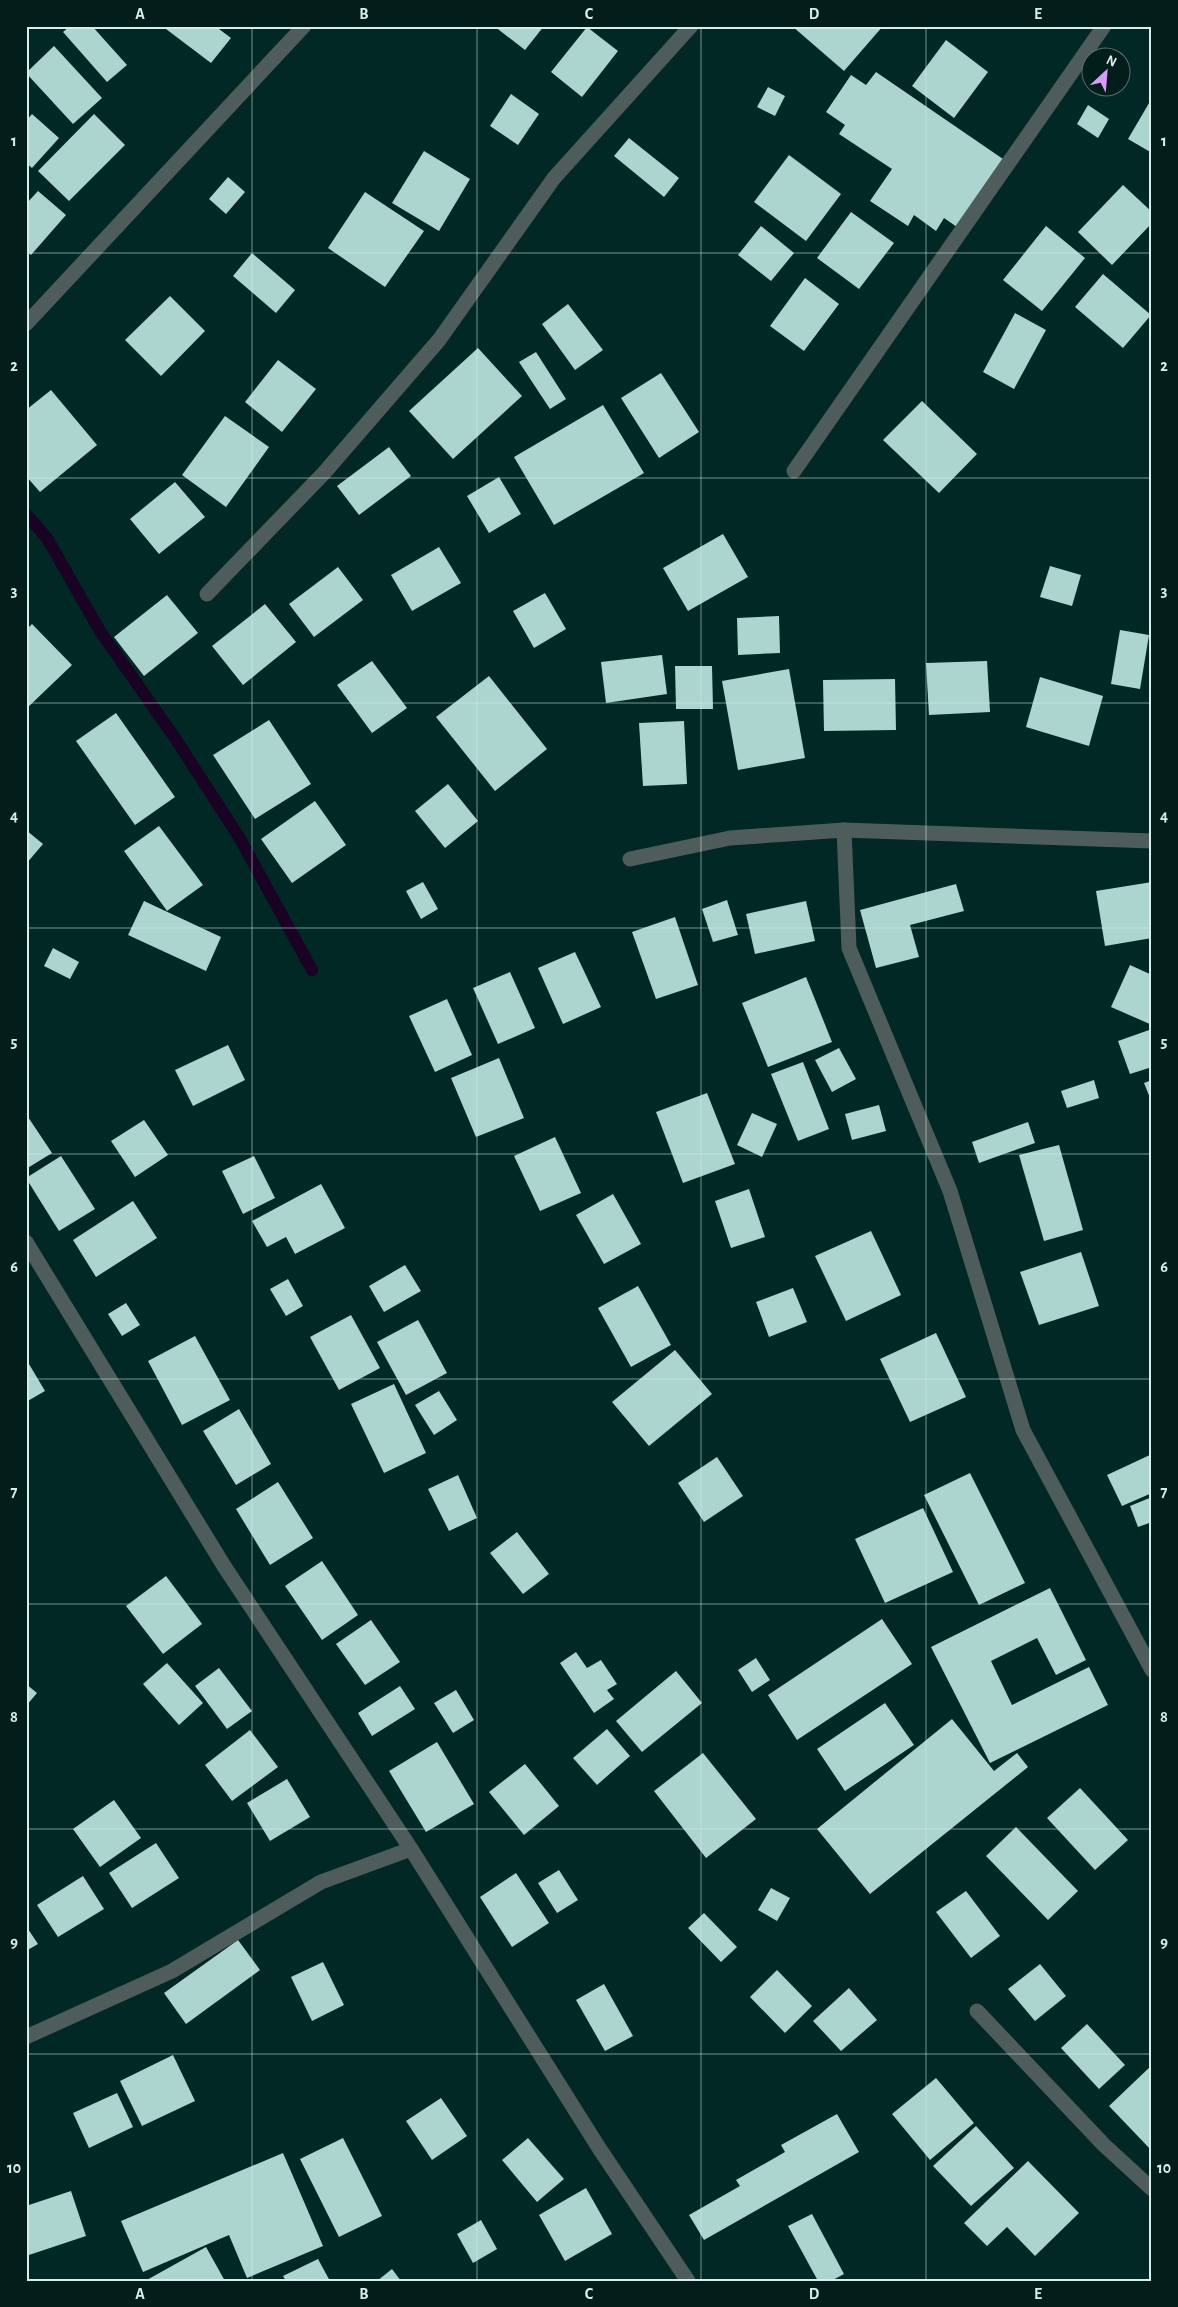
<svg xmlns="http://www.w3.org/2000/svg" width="1178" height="2307" viewBox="0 0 1178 2307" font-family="'Alegreya Sans',sans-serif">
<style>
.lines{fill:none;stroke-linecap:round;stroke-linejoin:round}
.stream{stroke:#190224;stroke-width:12}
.building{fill:#add5d0}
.minor{stroke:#4e5d5b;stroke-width:15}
.grid{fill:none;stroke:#d9edeb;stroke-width:1;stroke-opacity:0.55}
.neatline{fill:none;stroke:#d9edeb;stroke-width:2}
.grid-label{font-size:16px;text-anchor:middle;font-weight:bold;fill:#d9edeb}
</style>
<rect width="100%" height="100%" fill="#012825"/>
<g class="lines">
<!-- stream -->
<path class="stream" d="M26,514L47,538L100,631L175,738L239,837L312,970"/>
</g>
<!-- building -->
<g class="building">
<path d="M70,26H92L127,65L107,82L63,32Z"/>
<path d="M162,26H215L231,38L211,63Z"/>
<path d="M494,26H544L525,50Z"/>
<path d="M792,26H883L844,71Z"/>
<path d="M587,27L618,51L582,97L551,72Z"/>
<path d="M946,40L988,72L954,118L912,86Z"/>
<path d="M54,46L102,98L73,124L26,73Z"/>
<path d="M876,72L1003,159L957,227L944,218L936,231L914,215L908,226L870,201L892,169L839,134L845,125L826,112L851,75L866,85Z"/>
<path d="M768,87L785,96L775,116L757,107Z"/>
<path d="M511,94L539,114L518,145L490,126Z"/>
<path d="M1152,98V153L1128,139Z"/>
<path d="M1088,105L1109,119L1098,138L1077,124Z"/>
<path d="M32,114L59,138L32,168L26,163V121Z"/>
<path d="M94,114L125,145L69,201L38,171Z"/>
<path d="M629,138L679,178L664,197L614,156Z"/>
<path d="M424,151L470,179L439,231L392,203Z"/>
<path d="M789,155L841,194L806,241L754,202Z"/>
<path d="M228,177L245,192L226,214L209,199Z"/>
<path d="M1123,185L1152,212V223L1112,265L1078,232Z"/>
<path d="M38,191L66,215L31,255L26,251V204Z"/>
<path d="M365,192L424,231L385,287L328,248Z"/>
<path d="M851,212L894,243L859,289L817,258Z"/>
<path d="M761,226L794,253L771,281L738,255Z"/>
<path d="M1046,226L1085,258L1042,311L1003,280Z"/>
<path d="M252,253L295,290L276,313L233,276Z"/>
<path d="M1103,274L1151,315L1123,348L1075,307Z"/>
<path d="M805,278L839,304L804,351L770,326Z"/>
<path d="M170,296L205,331L161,376L125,340Z"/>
<path d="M568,304L603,350L575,370L542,324Z"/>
<path d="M1015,313L1046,330L1014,389L983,372Z"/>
<path d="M478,348L522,396L453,459L409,411Z"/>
<path d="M536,352L566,399L550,409L519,362Z"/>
<path d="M278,360L316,389L282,432L245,402Z"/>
<path d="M661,373L699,432L659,458L621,398Z"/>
<path d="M51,390L97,445L40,492L26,476V410Z"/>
<path d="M922,401L977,454L939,493L883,440Z"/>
<path d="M603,405L644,473L554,525L514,457Z"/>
<path d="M225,416L269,447L226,507L182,475Z"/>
<path d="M389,447L411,476L359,515L337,486Z"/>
<path d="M499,477L521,514L489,533L467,496Z"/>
<path d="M175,482L205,517L159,554L130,519Z"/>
<path d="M723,534L748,577L688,611L663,568Z"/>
<path d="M439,547L461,583L412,611L391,575Z"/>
<path d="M1050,566L1081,575L1072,606L1040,597Z"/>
<path d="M338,567L363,600L314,637L289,604Z"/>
<path d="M545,593L566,629L534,648L513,611Z"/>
<path d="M167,595L198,633L144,676L114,637Z"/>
<path d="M265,604L296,642L243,685L212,646Z"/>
<path d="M779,616L780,653L738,655L737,618Z"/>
<path d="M32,624L72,665L26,709V630Z"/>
<path d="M1120,630L1149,635L1140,689L1111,684Z"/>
<path d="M662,655L667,694L606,703L601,662Z"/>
<path d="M372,661L407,708L372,733L337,685Z"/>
<path d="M987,661L990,712L929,715L926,663Z"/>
<path d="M675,666H712L713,709H676Z"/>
<path d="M789,669L805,758L738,770L722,681Z"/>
<path d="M489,676L547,749L495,791L436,717Z"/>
<path d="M1040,677L1103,696L1089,746L1026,727Z"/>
<path d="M895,679L896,730L824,731L823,680Z"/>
<path d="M116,713L175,797L135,825L76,741Z"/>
<path d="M269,720L311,784L255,819L213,755Z"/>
<path d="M684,721L687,784L643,786L639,723Z"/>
<path d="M448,784L478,821L445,848L415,811Z"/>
<path d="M315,801L346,845L292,883L261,839Z"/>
<path d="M159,826L203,885L167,911L124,851Z"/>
<path d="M26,830L43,844L26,864Z"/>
<path d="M423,882L438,909L421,919L406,891Z"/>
<path d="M1152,882V938L1105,946L1096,891Z"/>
<path d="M956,884L964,911L910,925L919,957L876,968L860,910Z"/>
<path d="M727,900L738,935L713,942L702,909Z"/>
<path d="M144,901L221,937L206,971L128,935Z"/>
<path d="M806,901L815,941L755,954L746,914Z"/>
<path d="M675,917L698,985L656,999L632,932Z"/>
<path d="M53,948L79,962L70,979L44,966Z"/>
<path d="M575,952L601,1007L563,1024L538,968Z"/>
<path d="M1130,965L1152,975V1025L1111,1007Z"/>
<path d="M510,972L535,1028L498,1044L473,988Z"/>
<path d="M806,977L832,1042L768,1067L742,1003Z"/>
<path d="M447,999L472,1055L435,1072L409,1016Z"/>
<path d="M1152,1029V1067L1130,1074L1118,1041Z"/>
<path d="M228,1045L245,1080L193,1106L175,1070Z"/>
<path d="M839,1048L856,1079L832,1092L815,1060Z"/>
<path d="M499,1058L524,1118L476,1137L451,1078Z"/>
<path d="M803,1062L829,1129L798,1141L771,1074Z"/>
<path d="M1094,1080L1099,1098L1067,1108L1061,1091Z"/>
<path d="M1152,1080V1103L1144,1083Z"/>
<path d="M707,1093L735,1164L683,1183L656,1112Z"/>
<path d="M879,1105L886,1131L852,1140L845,1114Z"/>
<path d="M752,1113L777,1124L762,1157L737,1145Z"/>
<path d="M26,1114L52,1153L26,1169Z"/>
<path d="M144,1120L168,1155L135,1177L111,1141Z"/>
<path d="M1028,1122L1035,1143L979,1163L972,1142Z"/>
<path d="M555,1137L581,1193L540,1211L514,1156Z"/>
<path d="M1059,1145L1083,1230L1044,1241L1019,1155Z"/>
<path d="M61,1156L95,1209L59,1231L26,1178Z"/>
<path d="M254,1156L275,1198L243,1214L222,1171Z"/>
<path d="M321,1184L345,1228L295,1254L286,1237L267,1247L252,1221Z"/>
<path d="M749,1189L765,1237L731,1248L715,1201Z"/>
<path d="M613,1194L641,1244L604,1264L576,1215Z"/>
<path d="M133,1201L157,1238L96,1277L73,1240Z"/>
<path d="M871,1231L901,1295L846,1321L815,1256Z"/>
<path d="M1081,1252L1099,1306L1039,1325L1020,1272Z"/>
<path d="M405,1265L421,1291L384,1312L369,1286Z"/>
<path d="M288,1279L303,1306L286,1316L270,1289Z"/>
<path d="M638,1286L671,1345L631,1367L598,1308Z"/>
<path d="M793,1288L807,1322L769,1337L756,1302Z"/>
<path d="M126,1303L140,1325L122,1336L108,1314Z"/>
<path d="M351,1315L380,1368L339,1390L310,1337Z"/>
<path d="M418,1320L447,1373L406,1395L377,1342Z"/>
<path d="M936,1333L966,1397L910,1422L880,1359Z"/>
<path d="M195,1336L230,1400L182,1425L148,1361Z"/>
<path d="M675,1350L712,1394L649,1446L612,1402Z"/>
<path d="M26,1359L45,1391L26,1402Z"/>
<path d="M394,1384L426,1453L384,1473L351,1404Z"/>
<path d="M439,1391L457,1420L434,1435L415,1405Z"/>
<path d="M239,1409L271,1464L236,1485L203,1431Z"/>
<path d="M1152,1454V1493L1122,1506L1107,1475Z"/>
<path d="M717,1457L743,1496L704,1522L678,1483Z"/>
<path d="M970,1473L1025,1583L979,1605L924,1495Z"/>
<path d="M458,1475L477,1518L449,1531L428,1489Z"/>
<path d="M278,1482L313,1538L270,1565L236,1509Z"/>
<path d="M1152,1497V1522L1138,1527L1130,1506Z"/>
<path d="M923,1508L953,1572L885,1603L855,1539Z"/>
<path d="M517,1532L549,1574L523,1594L490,1553Z"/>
<path d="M322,1561L358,1615L322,1640L285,1586Z"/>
<path d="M166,1576L202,1624L163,1654L126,1606Z"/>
<path d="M1050,1588L1086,1660L1056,1675L1037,1638L991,1661L1012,1705L1089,1667L1108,1705L990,1763L931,1647Z"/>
<path d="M882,1619L912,1664L797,1740L768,1695Z"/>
<path d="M371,1620L400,1662L365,1685L336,1644Z"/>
<path d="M576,1652L587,1668L601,1660L617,1684L607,1690L614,1699L594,1713L560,1663Z"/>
<path d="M756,1658L770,1680L752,1692L738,1670Z"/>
<path d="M167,1663L203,1703L179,1725L143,1684Z"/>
<path d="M219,1668L252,1711L227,1729L195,1686Z"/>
<path d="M676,1671L702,1703L642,1752L616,1721Z"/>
<path d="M26,1684L37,1693L26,1706Z"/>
<path d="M400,1686L415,1709L372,1736L358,1713Z"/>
<path d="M456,1690L474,1720L453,1733L434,1703Z"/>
<path d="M885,1703L914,1745L845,1791L817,1749Z"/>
<path d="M952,1719L994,1771L1017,1753L1028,1767L870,1894L817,1829Z"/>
<path d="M607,1729L630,1756L597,1785L573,1758Z"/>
<path d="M250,1730L278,1767L232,1801L205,1765Z"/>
<path d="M437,1742L474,1804L426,1832L389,1771Z"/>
<path d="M703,1753L756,1819L706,1858L654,1791Z"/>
<path d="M525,1764L559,1806L524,1835L489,1792Z"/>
<path d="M287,1779L310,1817L270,1841L247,1803Z"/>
<path d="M1080,1788L1128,1840L1095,1870L1047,1818Z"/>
<path d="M114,1800L141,1838L100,1867L73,1829Z"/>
<path d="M1016,1827L1078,1891L1048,1920L986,1856Z"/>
<path d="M156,1843L179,1878L132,1908L109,1873Z"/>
<path d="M559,1870L578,1900L557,1913L538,1883Z"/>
<path d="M516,1873L549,1923L512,1947L480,1897Z"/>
<path d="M83,1876L104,1909L58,1937L37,1905Z"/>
<path d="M771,1888L790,1898L777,1921L758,1910Z"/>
<path d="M966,1891L1000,1936L971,1958L936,1912Z"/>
<path d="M704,1913L737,1947L721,1962L688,1928Z"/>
<path d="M26,1926L38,1944L26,1951Z"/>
<path d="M238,1940L260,1970L186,2024L164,1993Z"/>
<path d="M323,1962L344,2005L312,2021L291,1977Z"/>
<path d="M1040,1964L1066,1996L1035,2021L1008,1989Z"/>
<path d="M777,1970L812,2006L785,2033L750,1997Z"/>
<path d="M604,1984L633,2036L605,2051L576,2000Z"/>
<path d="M849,1988L877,2020L841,2051L813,2021Z"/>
<path d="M1087,2024L1125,2065L1099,2089L1061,2048Z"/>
<path d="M173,2055L195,2101L142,2126L120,2081Z"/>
<path d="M1152,2065V2151L1109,2106Z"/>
<path d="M936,2078L974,2123L930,2160L892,2114Z"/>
<path d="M117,2093L133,2127L89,2148L73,2113Z"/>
<path d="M441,2098L467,2136L432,2160L406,2121Z"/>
<path d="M837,2114L859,2152L704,2240L689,2215L740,2186L736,2180L785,2152L781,2145Z"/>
<path d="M976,2126L1014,2168L971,2206L933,2166Z"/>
<path d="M343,2138L382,2216L339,2237L300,2159Z"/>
<path d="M528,2138L564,2179L537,2202L502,2160Z"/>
<path d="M283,2153L323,2246L247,2278L229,2235L143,2272L121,2221Z"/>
<path d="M1028,2161L1079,2213L1035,2256L1007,2227L987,2246L964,2223Z"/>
<path d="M586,2188L612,2234L565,2261L539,2215Z"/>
<path d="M71,2191L86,2236L26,2256V2206Z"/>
<path d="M812,2214L844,2274L831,2281H818L788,2226Z"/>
<path d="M481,2220L497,2249L473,2263L457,2234Z"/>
<path d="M206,2247L225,2281H145Z"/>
<path d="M318,2259L330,2281H286L283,2276Z"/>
<path d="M392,2269L401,2281H377Z"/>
</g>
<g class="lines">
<!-- minor -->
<g class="minor">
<path d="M26,324L304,26"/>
<path d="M794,471L1104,26"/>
<path d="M207,594L324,473L439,340L554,178L691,26"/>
<path d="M844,830L849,948L950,1191L1023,1430L1152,1670"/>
<path d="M630,859L730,838L844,830L1152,841"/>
<path d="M26,1242L224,1566L411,1849L599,2148L688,2281"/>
<path d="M977,2011L1104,2145L1152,2189"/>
<path d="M26,2037L172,1971L321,1882L411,1849"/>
</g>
</g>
<!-- grid -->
<path class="grid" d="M252,26V2281M477,26V2281M701,26V2281M926,26V2281M26,253H1152M26,478H1152M26,703H1152M26,928H1152M26,1154H1152M26,1379H1152M26,1604H1152M26,1829H1152M26,2054H1152"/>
<!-- border -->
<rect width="1178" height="2307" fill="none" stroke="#021d1a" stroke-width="55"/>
<!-- north arrow -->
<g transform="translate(1106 72) rotate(26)"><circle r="24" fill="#021d1a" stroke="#58706e"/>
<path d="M0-4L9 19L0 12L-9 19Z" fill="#d79bf9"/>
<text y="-8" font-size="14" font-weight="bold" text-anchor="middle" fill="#d9edeb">N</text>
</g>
<rect x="28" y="28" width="1122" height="2252" class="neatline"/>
<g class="grid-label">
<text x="140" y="19">A</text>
<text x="364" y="19">B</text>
<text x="589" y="19">C</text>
<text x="814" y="19">D</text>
<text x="1038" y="19">E</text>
<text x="14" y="146">1</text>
<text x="1164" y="146">1</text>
<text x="14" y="371">2</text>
<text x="1164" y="371">2</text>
<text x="14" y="596">3</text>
<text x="1164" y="596">3</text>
<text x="14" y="821">4</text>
<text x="1164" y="821">4</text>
<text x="14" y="1047">5</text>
<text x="1164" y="1047">5</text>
<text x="14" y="1272">6</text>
<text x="1164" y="1272">6</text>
<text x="14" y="1497">7</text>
<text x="1164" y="1497">7</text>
<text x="14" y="1722">8</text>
<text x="1164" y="1722">8</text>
<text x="14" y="1947">9</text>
<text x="1164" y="1947">9</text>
<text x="14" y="2173">10</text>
<text x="1164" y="2173">10</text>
<text x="140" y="2299">A</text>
<text x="364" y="2299">B</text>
<text x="589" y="2299">C</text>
<text x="814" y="2299">D</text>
<text x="1038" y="2299">E</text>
</g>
</svg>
